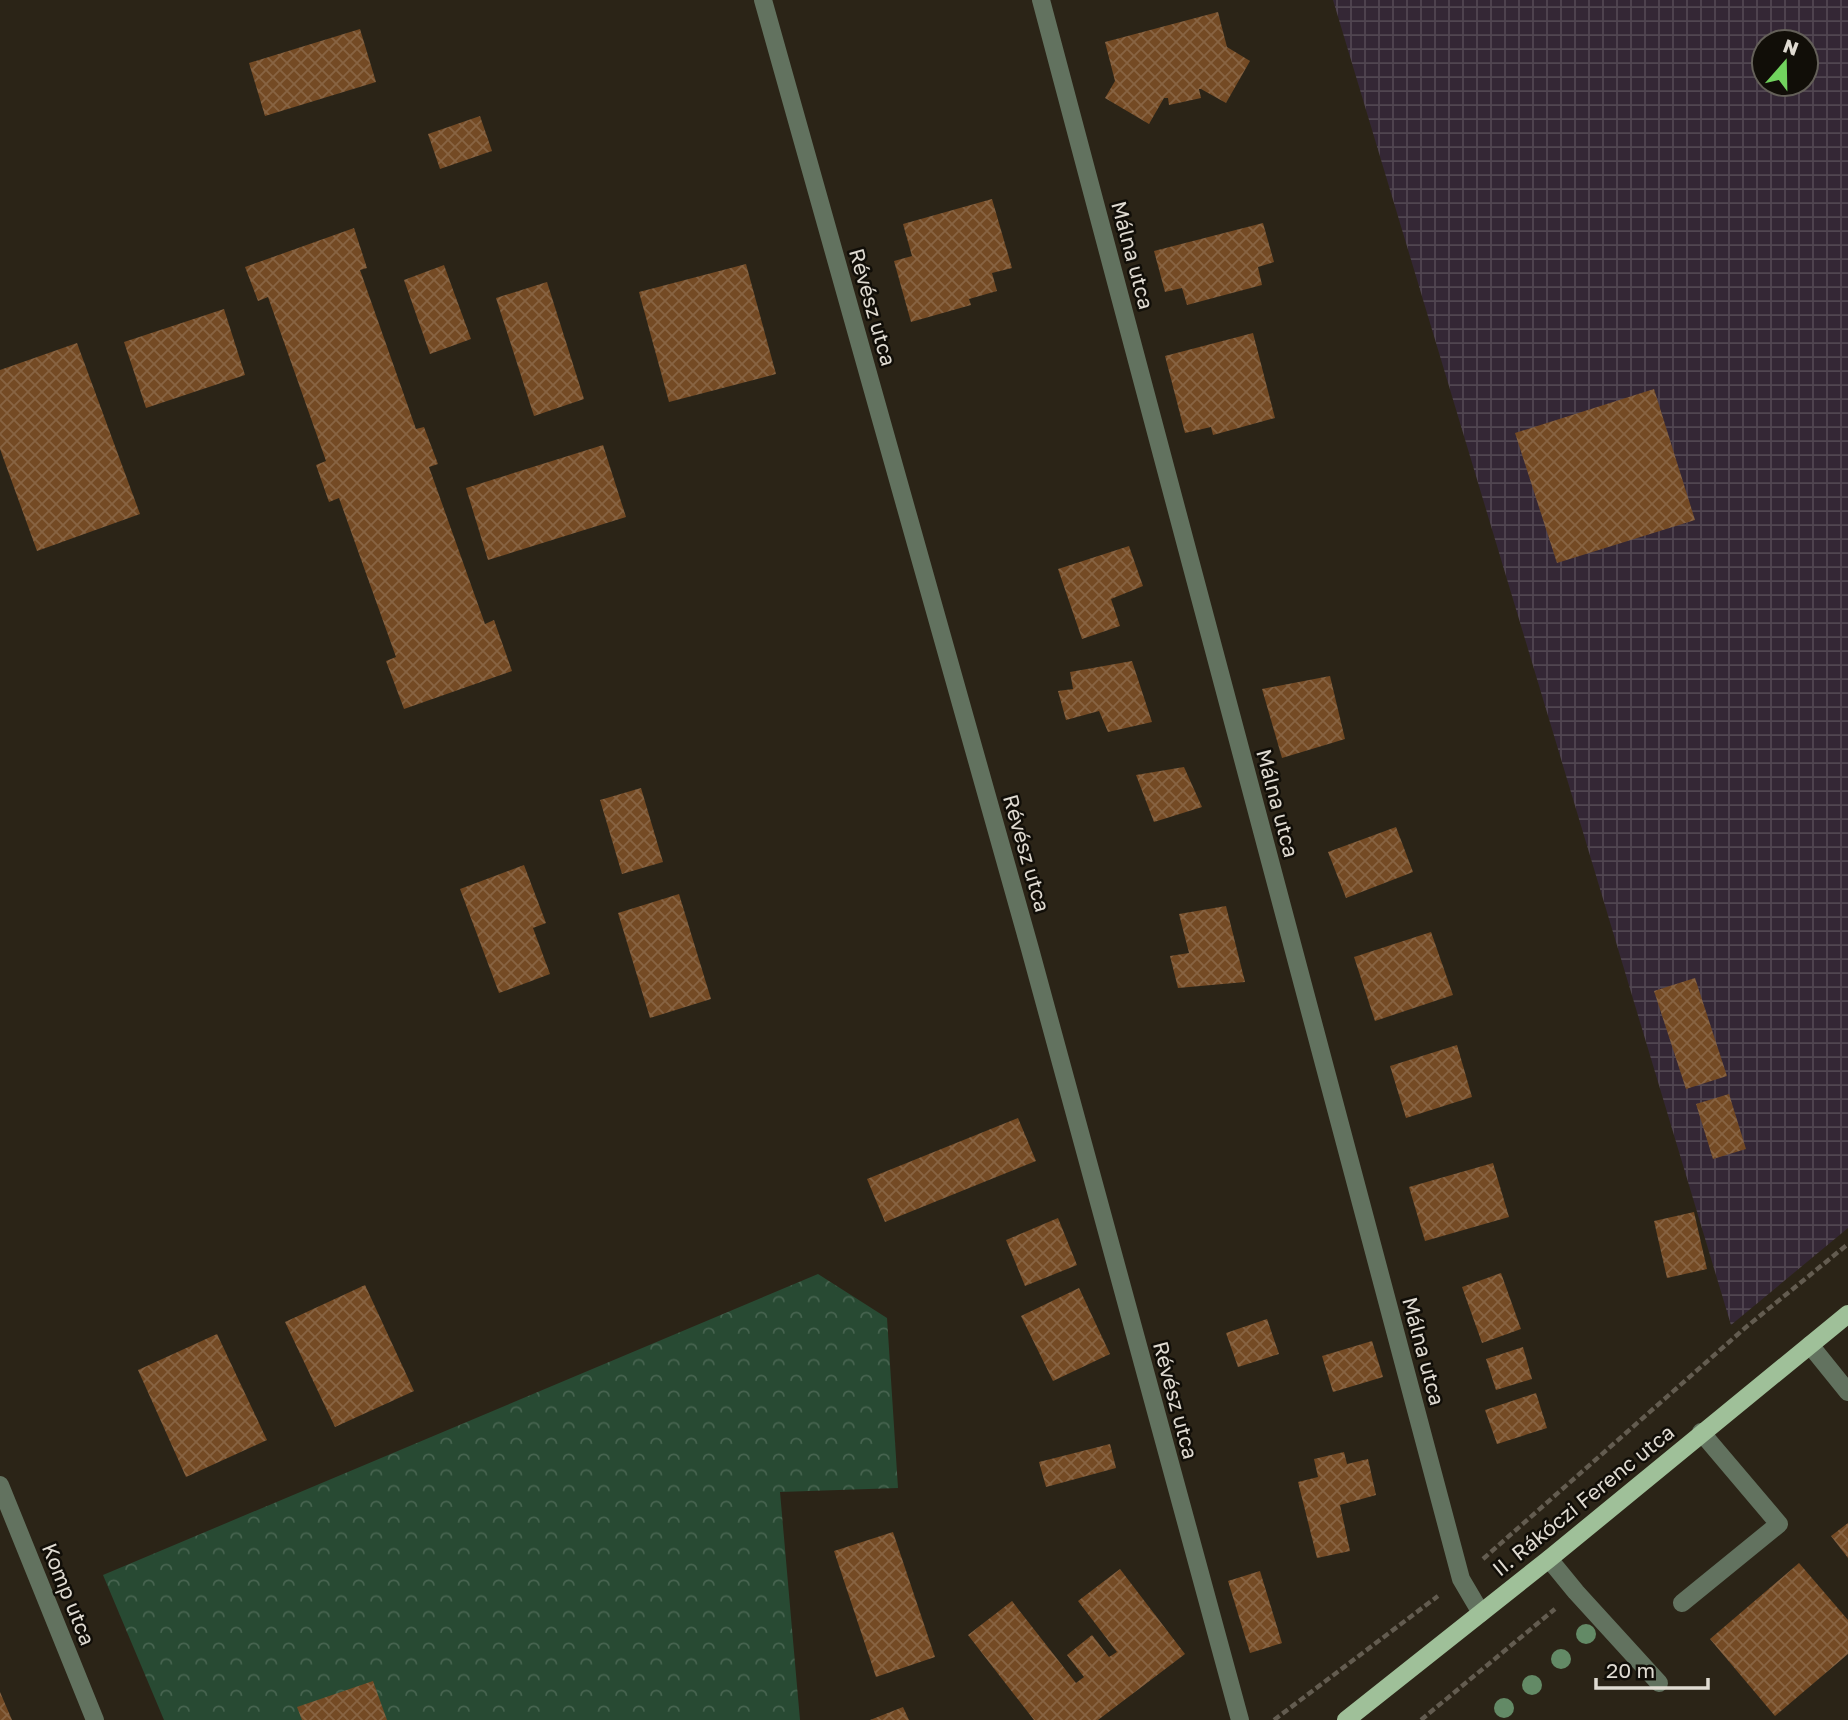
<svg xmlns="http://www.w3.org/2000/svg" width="1848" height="1720" viewBox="0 0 1848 1720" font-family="'Golos Text',sans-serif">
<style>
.industrial{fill:url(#industrial-grid);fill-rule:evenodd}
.forest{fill:url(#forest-crowns)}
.building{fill:url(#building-cross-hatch)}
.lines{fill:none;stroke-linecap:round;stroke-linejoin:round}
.path{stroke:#635c50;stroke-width:4.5;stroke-dasharray:7 3.5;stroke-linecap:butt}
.minor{stroke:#62725f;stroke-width:18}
.major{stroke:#9fc099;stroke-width:18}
.tree{fill:#638a66}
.labels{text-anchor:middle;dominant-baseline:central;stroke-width:5;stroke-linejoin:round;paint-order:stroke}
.street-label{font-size:21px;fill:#e0dbd2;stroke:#110e08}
</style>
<defs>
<pattern id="industrial-grid" width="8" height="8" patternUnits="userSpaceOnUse" patternTransform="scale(1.75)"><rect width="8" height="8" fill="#342735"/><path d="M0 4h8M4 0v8" fill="none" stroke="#514651"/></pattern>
<pattern id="forest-crowns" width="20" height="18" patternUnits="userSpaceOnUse" patternTransform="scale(1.75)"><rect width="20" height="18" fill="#284a33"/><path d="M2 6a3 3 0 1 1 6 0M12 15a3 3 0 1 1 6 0" fill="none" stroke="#476450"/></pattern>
<pattern id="building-cross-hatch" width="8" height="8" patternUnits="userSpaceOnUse" patternTransform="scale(1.75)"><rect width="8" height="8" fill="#744a24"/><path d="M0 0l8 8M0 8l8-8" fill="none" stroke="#886443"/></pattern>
</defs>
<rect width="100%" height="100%" fill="#2b2417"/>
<!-- industrial -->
<path class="industrial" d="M1333,0H1848V1228L1731,1325ZM1764,42H1806V84H1764Z"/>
<!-- forest -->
<path class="forest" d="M818,1274L887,1318L898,1488L780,1492L800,1720H164L103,1575Z"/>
<!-- building -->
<g class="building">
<path d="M1218,12L1227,47L1250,61L1226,103L1201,89H1199L1201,98L1169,105L1168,98H1164L1149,124L1105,98L1115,81L1105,42Z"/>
<path d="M360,29L376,82L265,116L249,63Z"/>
<path d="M480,116L492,151L440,169L428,134Z"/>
<path d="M992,199L1012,268L992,273L997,291L969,299L971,305L911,322L894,261L912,256L903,224Z"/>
<path d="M1263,223L1274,262L1258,267L1262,285L1187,305L1182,288L1165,292L1154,251Z"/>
<path d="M354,228L367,268L360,270L416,429L424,427L438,464L429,467L485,624L494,620L512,671L404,709L386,661L396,657L339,498L329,502L316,465L326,461L268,297L258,301L245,267Z"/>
<path d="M746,264L776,374L669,402L639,292Z"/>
<path d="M444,265L471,339L430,354L404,280Z"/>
<path d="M547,282L584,399L534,416L496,298Z"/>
<path d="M224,309L245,375L146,408L124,342Z"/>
<path d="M1253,333L1275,418L1213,435L1211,427L1185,433L1165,356Z"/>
<path d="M77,343L140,514L37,551L0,449V370Z"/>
<path d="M1654,389L1695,520L1557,563L1515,433Z"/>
<path d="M603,445L626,517L488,560L466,488Z"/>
<path d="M1129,546L1143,586L1111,599L1120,626L1082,639L1058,569Z"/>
<path d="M1132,661L1152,722L1108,732L1099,711L1066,720L1058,691L1073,689L1070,672Z"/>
<path d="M1330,676L1345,739L1282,758L1262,689Z"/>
<path d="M1184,767L1202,807L1154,822L1136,775Z"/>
<path d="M641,788L663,862L622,874L600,800Z"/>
<path d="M1396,827L1413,872L1346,898L1328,852Z"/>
<path d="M524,865L546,923L533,928L550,974L499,993L460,889Z"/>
<path d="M679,894L711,999L650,1018L618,913Z"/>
<path d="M1226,906L1245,982L1178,988L1170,956L1189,953L1179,914Z"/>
<path d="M1431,932L1453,995L1375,1021L1354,957Z"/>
<path d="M1695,978L1727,1076L1686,1089L1654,991Z"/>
<path d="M1457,1045L1472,1097L1406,1118L1390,1066Z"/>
<path d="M1729,1094L1746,1149L1713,1159L1696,1104Z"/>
<path d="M1018,1118L1036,1161L885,1222L867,1179Z"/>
<path d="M1493,1163L1509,1217L1425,1241L1409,1187Z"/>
<path d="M1694,1212L1707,1269L1667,1278L1654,1221Z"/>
<path d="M1058,1218L1077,1265L1025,1286L1006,1240Z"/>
<path d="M1501,1273L1521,1329L1482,1343L1462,1287Z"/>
<path d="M365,1285L414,1391L335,1427L285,1322Z"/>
<path d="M1079,1288L1110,1354L1053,1381L1021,1316Z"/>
<path d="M1267,1319L1279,1354L1238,1367L1226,1333Z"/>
<path d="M217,1334L267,1440L186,1477L138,1370Z"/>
<path d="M1372,1341L1383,1377L1333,1392L1322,1356Z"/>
<path d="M1523,1347L1532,1379L1496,1390L1486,1359Z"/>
<path d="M1536,1393L1547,1428L1497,1444L1485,1410Z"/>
<path d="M1110,1444L1116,1468L1046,1487L1039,1462Z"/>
<path d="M1344,1452L1347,1464L1368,1459L1376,1495L1340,1505L1350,1551L1317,1558L1298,1482L1318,1477L1314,1459Z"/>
<path d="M1848,1523V1558L1831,1536Z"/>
<path d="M893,1532L935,1657L876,1677L834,1551Z"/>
<path d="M1799,1563L1848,1620V1654L1775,1716L1710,1639Z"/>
<path d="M1120,1569L1185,1654L1098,1720H1034L968,1635L1012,1601L1076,1683L1084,1677L1067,1655L1092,1635L1109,1657L1117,1652L1078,1601Z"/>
<path d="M1260,1571L1282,1643L1250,1653L1228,1581Z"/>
<path d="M373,1681L387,1720H302L297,1707Z"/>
<path d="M0,1692L12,1720H0Z"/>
<path d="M903,1707L909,1720H870Z"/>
</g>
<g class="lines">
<!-- path -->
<g class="path">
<path d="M1483,1559L1745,1328L1848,1244"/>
<path d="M1274,1720L1438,1596"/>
<path d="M1421,1720L1555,1609"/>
</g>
<!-- minor -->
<g class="minor">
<path d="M763,0L1030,949L1240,1720"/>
<path d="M1041,0L1461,1579L1481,1613"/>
<path d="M1810,1345L1848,1392"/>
<path d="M0,1485L95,1720"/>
<path d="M1549,1559L1576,1592L1659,1683"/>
<path d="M1682,1603L1779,1524L1701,1432"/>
</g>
<!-- major -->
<path class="major" d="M1346,1720L1549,1559L1848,1314"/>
</g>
<!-- trees -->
<g class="tree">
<circle cx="1586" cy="1634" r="10"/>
<circle cx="1561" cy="1659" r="10"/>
<circle cx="1532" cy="1685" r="10"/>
<circle cx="1504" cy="1708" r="10"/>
</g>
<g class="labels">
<!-- street labels -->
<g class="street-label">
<text transform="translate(1133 255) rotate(75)">Málna utca</text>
<text transform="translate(873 307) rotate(74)">Révész utca</text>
<text transform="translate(1278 803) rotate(75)">Málna utca</text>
<text transform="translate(1027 853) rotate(74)">Révész utca</text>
<text transform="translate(1424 1351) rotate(75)">Málna utca</text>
<text transform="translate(1176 1400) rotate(75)">Révész utca</text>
<text transform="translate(1583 1500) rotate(-39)">II. Rákóczi Ferenc utca</text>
<text transform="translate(69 1594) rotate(68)">Komp utca</text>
</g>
</g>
<!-- north arrow -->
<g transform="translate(1785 63) rotate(20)"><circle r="33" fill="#110e08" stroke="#646059" stroke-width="2"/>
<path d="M0-5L12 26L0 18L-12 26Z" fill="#71d35e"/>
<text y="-10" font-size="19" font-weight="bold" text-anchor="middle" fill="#e0dbd2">N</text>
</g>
<!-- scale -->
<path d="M1596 1678v10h112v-10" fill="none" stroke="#e0dbd2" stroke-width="3.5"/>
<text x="1606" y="1678" font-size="21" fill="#e0dbd2" stroke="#110e08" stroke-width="5" paint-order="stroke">20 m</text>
</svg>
